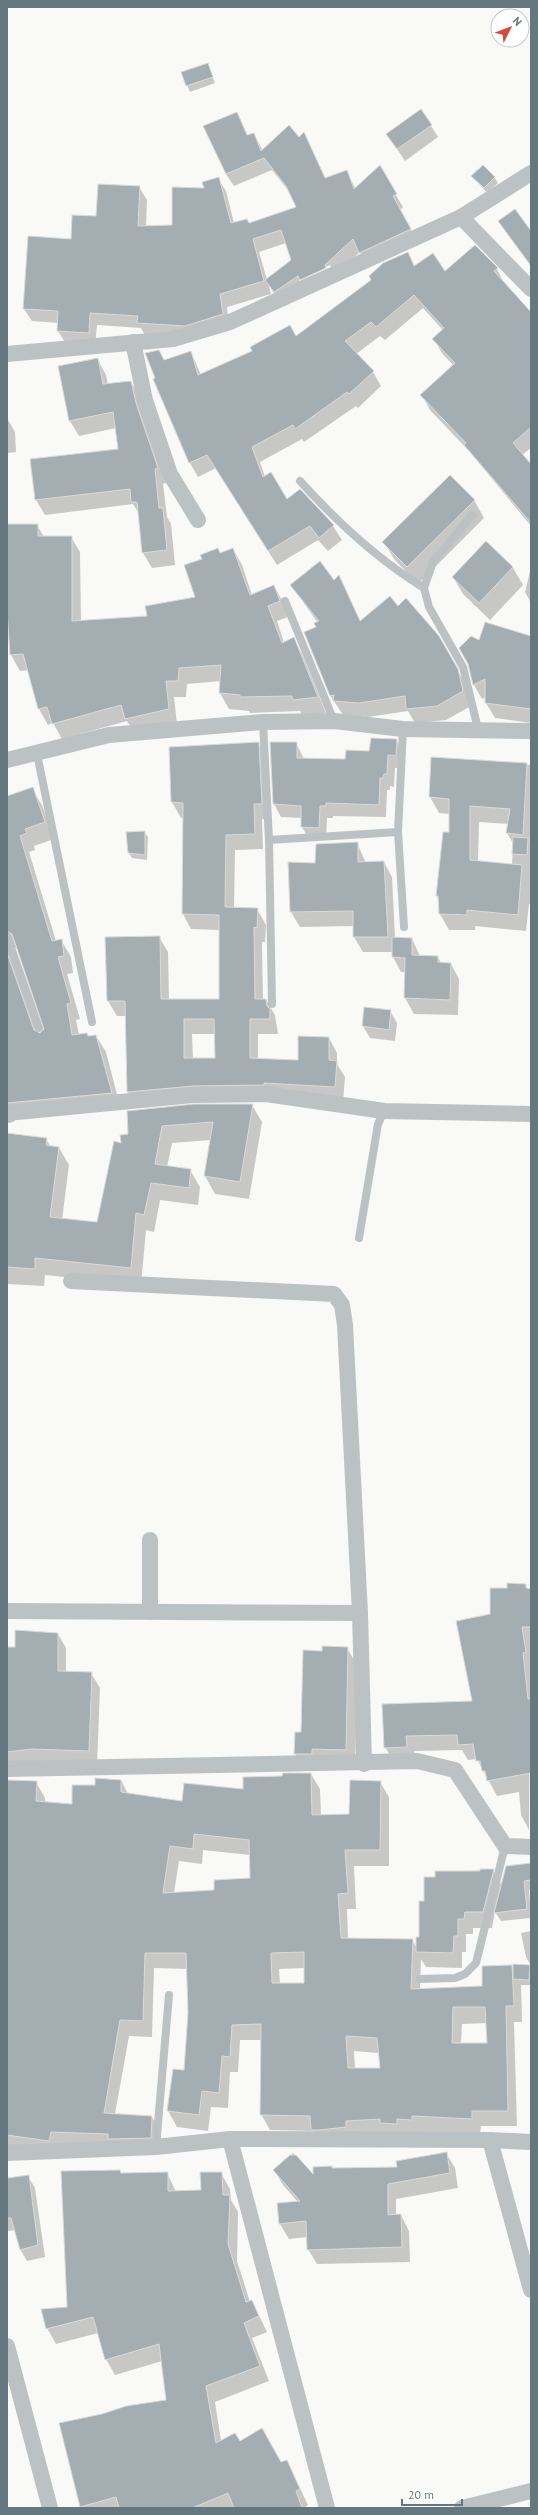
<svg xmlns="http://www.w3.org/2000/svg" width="538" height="2515" viewBox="0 0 538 2515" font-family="'PT Sans',sans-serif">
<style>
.shadow{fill:#0003;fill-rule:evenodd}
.building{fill:#a4aeb2;stroke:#dbdbd9;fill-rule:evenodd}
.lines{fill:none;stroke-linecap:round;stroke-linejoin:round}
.service{stroke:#bcc2c4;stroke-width:8}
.minor{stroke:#bcc2c4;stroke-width:16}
</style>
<rect width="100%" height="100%" fill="#f9f9f7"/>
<!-- shadow -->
<g class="shadow">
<path d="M207,64L215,83L190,92L182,73Z"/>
<path d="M237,113L248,136L254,134L263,151L299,138L304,134L326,179L346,171L356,189L379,167L403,207L400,210L418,242L367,265L360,252L331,278L282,304L269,286L271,294L227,307L229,327L145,335L141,328L97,325L95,346L66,344L58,331L59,323L32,321L24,309L72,240L97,217L139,187L147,200L146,227L173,226L205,189L218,179L226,191L234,223L249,224L297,208L291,194L272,170L234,186L226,174ZM286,243L292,261L267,280L259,252ZM330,265L331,267L299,281V279Z"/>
<path d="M431,126L438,137L405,161L387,134Z"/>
<path d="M473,176L494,177L498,183L487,193Z"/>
<path d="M408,253L415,266L445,273L497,269L504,283L531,313V448L522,455L531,465V526L469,451L430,410L422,395L453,365L442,353L434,339L443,330L423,308L385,340L380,336L356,354L373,372L381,386L358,408L356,406L304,442L302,439L260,462L265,477L287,501L300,490L333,526L342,540L328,551L318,540L277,565L216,468L198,477L190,463L154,380L157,379L159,351L164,360L191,352L201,375L296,337Z"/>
<path d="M98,360L106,375L108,385L131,382L140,397L144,419L166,483L163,484L167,517L171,524L175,565L152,568L143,553L140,515L133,504L45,515L36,500L31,460L119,449L116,428L79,436L70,421Z"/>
<path d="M8,420L15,432L16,452L7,453Z"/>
<path d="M474,500L484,518L418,584L394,559L384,542Z"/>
<path d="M7,525H37L44,537H71L80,552L81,621L148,617L196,598L220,554L233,549L242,565L252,595L274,586L283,602L288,617L277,621L284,643L293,638L302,654L326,713L303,716L300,711L250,713L249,711L229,709L220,693L221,681L187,684L186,697H174L177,724L135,734L127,721L62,739L53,723L48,725L39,709L29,670L20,671L11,655L7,610Z"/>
<path d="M486,543L513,568L523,585L490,620L463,594L453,577Z"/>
<path d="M531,567V603L525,592Z"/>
<path d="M339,577L361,622L438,636L466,685L471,706L446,720L415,723L408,711L368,717L343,715L330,695L317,627L318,623L291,585L334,581Z"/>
<path d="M531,634V723L495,718L486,703V697L482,699L474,685L469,664L480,641L530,637Z"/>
<path d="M396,740L404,753L403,768H395L394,787L390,786V790H387L386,817L333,816V818H327L326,840L309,839L302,827V818L281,817L274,804L271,743H296L304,759L346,760Z"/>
<path d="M258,743L267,759L270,819H262L263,849L235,850L234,908L257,909L266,925L265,942H262L263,1000H266L275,1015L278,1034H258V1060L299,1061L329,1038L337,1053V1064L345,1077L343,1102L202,1101L137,1107L128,1092L127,1016H117L108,1001L106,938L159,937L168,952L169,1000H220V930L191,929L183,914L184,818H181L172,802L170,748ZM192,1034H215L216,1059H193Z"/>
<path d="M432,758L531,765V904H529L526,931L475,926V930H449L440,914V900L437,895L450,833V814L439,813L430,797ZM479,822L509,824L507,833L513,843L512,865L478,862Z"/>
<path d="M32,789L42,805L54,839L34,846L35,850L29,852L56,941L61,940L71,957L73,973L67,974L80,1019L76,1020L79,1035L96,1036L106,1052L121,1110L7,1107V797ZM14,947L18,949L45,1027L41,1035L38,1033L11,955Z"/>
<path d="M144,832L148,837L147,860L132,858L129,853Z"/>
<path d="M357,843L366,863L384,862L392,877L395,938L412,939L420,956L438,957L441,963L451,964L459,979L458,1015L414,1014L405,998V972H401L393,957V952H363L354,937V926L300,927L291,912L289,863L316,864Z"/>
<path d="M365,1008L390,1011L397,1023L395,1041L370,1038L363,1026Z"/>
<path d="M252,1105L262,1122L249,1199L215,1194L205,1176L211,1140L172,1143L167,1167L190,1170L200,1187L198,1205L160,1200L154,1232L146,1230L141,1285L45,1275L44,1286L7,1284V1144L46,1139L50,1146L59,1148L69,1165L62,1220L98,1223L122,1144L129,1135V1112Z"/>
<path d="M7,1107L15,1121L10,1123H7Z"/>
<path d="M525,1585L528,1589L531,1590L529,1830L521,1815L519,1792L497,1796L477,1759L468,1760L462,1750L414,1751L415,1762H394L385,1747L383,1705L473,1702L491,1614L508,1589Z"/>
<path d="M58,1634L66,1648V1672L91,1673L100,1688L97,1766L7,1765V1648H16Z"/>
<path d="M347,1648L357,1665L355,1767L305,1771L295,1754L323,1652Z"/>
<path d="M311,1774L320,1789L321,1816L350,1815L380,1782L389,1797V1866H354L356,1909H347L348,1939L412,1940L417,1948L425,1902L436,1878V1872L493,1870L502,1886L531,1864V1889L529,1890L531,1918L501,1921L495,1912L492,1928H473V1934H466V1952H462V1968L426,1967L421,1959L420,1989L483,1987L512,1966L514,1971V1965L531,1966L526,1957L521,1933L531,1931V1985H521L522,2022H514L517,2126H481L480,2134L420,2132V2136L321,2145L313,2131L270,2130L261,2114L262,2040H240L238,2072H230L228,2108L211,2107L208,2131L177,2127L168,2111L185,2071L189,2013L188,1969L154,1968L152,2037L129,2036L115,2114L152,2117L161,2132L160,2153L7,2149V1781L36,1782L45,1798V1803L73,1805L96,1786L121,1780L128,1794L183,1802L244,1790L283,1777ZM203,1850L250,1855L251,1879L215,1891L174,1893L179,1861L202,1864ZM305,1968V1984H280L279,1969ZM487,2023L488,2044H461L462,2024ZM354,2051L379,2053L381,2069H355Z"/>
<path d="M293,2153L314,2177L331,2167L333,2169L398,2168L446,2153L455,2168L458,2188L396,2199V2215H401L409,2231L410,2262L317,2264L308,2249V2237L289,2239L280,2224L298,2202L283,2185L274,2170Z"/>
<path d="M120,2171L122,2174L167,2173L176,2192H202L221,2173L230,2189L231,2200L238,2212L237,2261L250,2302L252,2301L267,2332L252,2338L269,2381L215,2402L221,2441L240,2442L281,2463L287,2461L308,2505L304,2508L81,2507L60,2424L167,2401L162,2361L115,2375L106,2359L98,2333L56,2344L47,2328L68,2307Z"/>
<path d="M28,2176L35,2188L45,2257L27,2261L20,2249L16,2230L7,2231V2179Z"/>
</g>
<!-- building -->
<g class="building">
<path d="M208,63L213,77L186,86L181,72Z"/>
<path d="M421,109L432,125L397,149L386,134Z"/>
<path d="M237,112L247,135L254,133L261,151L289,125L299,137L304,132L325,178L347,170L354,189L380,165L397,194L393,196L411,229L359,253L353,239L325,265L326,268L300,280L298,276L274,292L265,280L291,260L281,230L253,239L264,281L220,294L223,314L185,326L137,323L138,316L90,313L89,333L57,331L58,311L23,309L28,236L71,239L72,215L96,216L98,184L140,186L138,226L172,225V187L204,188L202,182L219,177L231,223L247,219L249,223L296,207L286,186L264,158L226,174L203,126Z"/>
<path d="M483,165L495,177L484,188L471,176Z"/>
<path d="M515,209L531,231V266L498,221Z"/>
<path d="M475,245L498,268L494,271L531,312V427L513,443L531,464V523L464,445L466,443L420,395L455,363L432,339L444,328L414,295L376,327L371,322L345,341L374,371L349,394L347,392L295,429L293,425L252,447L263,477L271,472L287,499L300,489L334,525L319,538L310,526L268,551L207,455L189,463L153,379L155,378L145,353L159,350L164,360L191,351L198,375L252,351L250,347L290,325L296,336L371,280L369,276L383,263L408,252L414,266L433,253L445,271Z"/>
<path d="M98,358L103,384L131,381L136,403L158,468L155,469L159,508H163L167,550L142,553L137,502H131L130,489L35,500L30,459L118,449L113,412L69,421L58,366Z"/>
<path d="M450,475L475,500L407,567L382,542Z"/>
<path d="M7,524H38V536H72V621L147,616L145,606L195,597L184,565L202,559L200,555L218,548L220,553L233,548L250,595L274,585L280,601L268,606L282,643L294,637L318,697L293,700L292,696L240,697V695L219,693L221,665L179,668L178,681H166L169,709L125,719L121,705L52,724L47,707L38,709L23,654L10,655L7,611Z"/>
<path d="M486,541L513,567L479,603L452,577Z"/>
<path d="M320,561L334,580L339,575L360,621L390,596L398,606L406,598L439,636L458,669L463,691L437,706L406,709L405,696L359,703L333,701L334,695L330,696L304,632L316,627L314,623L319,621L290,585Z"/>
<path d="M485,622L531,636V709L485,703V679L473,685L468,664L459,648L471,636L479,640Z"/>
<path d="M371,738L397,739L396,756L388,755L387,774H384L383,778H380L379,805L326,803V806H320L319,828L301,827V806L273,804L270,742H297V758L345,759L346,750L369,751Z"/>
<path d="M259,742L262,804H254L255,834L226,835L225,907L258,908L257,928L254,927L255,999H266L267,1006L270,1009V1019H250V1058L298,1060V1036L329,1037V1060L337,1061L335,1087L264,1083V1085L193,1086L127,1092L125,1001H107L105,937L160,936L161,999H219V915L182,914L183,803L171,802L169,747ZM184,1019H214L215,1058H184Z"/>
<path d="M431,757L527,763L523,835L506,833L510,809L470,806V860L522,865L518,915L467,910V915L439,914L438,896H436L443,832H449V799L429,797Z"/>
<path d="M33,787L45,822L25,829L27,833L20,836L52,941L62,939L64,956L58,957L71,1003L67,1004L72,1035L87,1033L88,1036L96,1035L112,1093L7,1103V953L34,1030L40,1033L44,1029L12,934L7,931V796Z"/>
<path d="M145,831V855L128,853L126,832Z"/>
<path d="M513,837L528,838L527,855L512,854Z"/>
<path d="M358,842V862L384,861L388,937H353V911L290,912L288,862L315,863L316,844Z"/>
<path d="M392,937L412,938V955L438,956V962L451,963L450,1000L404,998L405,958L392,957Z"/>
<path d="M364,1007L391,1010L389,1030L362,1026Z"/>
<path d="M194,1104H253L240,1182L204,1176L213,1122L162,1126L155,1164L191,1169L189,1188L151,1183L144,1215L136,1213L131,1268L35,1258V1269L7,1267V1133L47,1138L46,1145L59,1147L50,1217L97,1222L114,1141L121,1143L120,1135L128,1134L127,1111Z"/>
<path d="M507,1583L526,1584V1588L531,1589V1627H522L526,1652L523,1653L528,1699H531V1773L487,1781L485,1771H482L480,1761H476L473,1744L458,1745L457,1735L406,1736L407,1747L384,1748L382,1704L472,1701L456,1621L490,1614V1588H507Z"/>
<path d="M15,1630L58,1633V1671L92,1672L89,1751L32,1749L7,1752V1647H15Z"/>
<path d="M322,1646L348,1647L346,1750L312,1749V1754H294L295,1732H301L303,1650L322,1651Z"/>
<path d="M283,1773H311L312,1815L349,1814L350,1780L381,1781L380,1850H345L348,1893L338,1894L341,1938L413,1939L411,1989L482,1986V1966L512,1965L514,2006H506L508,2111H472V2119L412,2116V2120L397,2119V2124L380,2123V2119L346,2121V2127L319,2130H311L310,2116L260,2115L261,2024L232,2025L230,2057L222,2056L219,2093L202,2091L199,2115L167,2111L173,2069L184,2070L188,2013L186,1953H145L143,2021L120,2020L104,2113L152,2116L151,2138L108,2139V2134L51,2132L49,2141L7,2135V1780L37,1781L36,1801L72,1804V1785H95V1778L121,1780V1792L182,1801L184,1783L243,1789V1777L282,1776ZM194,1834L249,1840L250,1878L214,1880V1890L163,1893L170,1846L193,1849ZM304,1952V1983H272L271,1953ZM453,2007H485L487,2043H452ZM346,2036L377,2038L380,2068H348Z"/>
<path d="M531,1863V1880L524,1881L527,1909L494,1913L506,1866Z"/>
<path d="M480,1869H494L483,1912H465L464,1919H458V1936H454L453,1953L416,1952V1937H419V1901H424V1877H435V1871H480Z"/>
<path d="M513,1964L530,1965L529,1980L513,1979Z"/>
<path d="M447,2152L450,2173L388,2184V2215L401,2214L402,2247L307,2250L306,2221L279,2224L277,2203L300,2201L273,2170L290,2155H296L313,2174V2167L332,2166V2168L397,2167L396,2161Z"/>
<path d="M120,2170L121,2173L168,2172V2191L201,2190L200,2172H222L223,2195H230L228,2244L246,2302L252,2300L259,2316L244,2323L260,2366L206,2386L216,2443L235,2433L240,2441L262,2428L281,2462L287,2460L300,2489L296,2491L302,2508H234L228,2493L192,2508H119L116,2497L80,2507L59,2423L102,2414L126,2406L166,2400L159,2344L105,2360L93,2317L46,2329L41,2309L67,2307L61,2171Z"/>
<path d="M29,2175L38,2245L20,2250L11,2218H7V2178Z"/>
</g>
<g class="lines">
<!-- service -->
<g class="service">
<path d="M300,481C337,522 377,559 424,588"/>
<path d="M472,515L433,562L424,588L429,607L463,667L478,729"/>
<path d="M285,601L334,721"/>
<path d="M263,722L269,840L272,1004"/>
<path d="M403,729L398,832L404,927"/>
<path d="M37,754L92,1022"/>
<path d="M269,840L398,832"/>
<path d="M7,936L39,1028"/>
<path d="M359,1238L378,1124L384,1111"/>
<path d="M420,1979L455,1978L465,1974L476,1963L505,1846"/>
<path d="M156,2147L169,1995"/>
</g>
<!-- minor -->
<g class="minor">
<path d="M461,217L531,289"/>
<path d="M133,342L145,400L170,474L198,520"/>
<path d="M7,354L173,339L230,322L461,217L531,173"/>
<path d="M7,760L109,735L263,722L334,721L403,729L531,731"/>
<path d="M7,1113L193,1095L266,1094L384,1111L531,1114"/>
<path d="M71,1281L334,1294L342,1305L345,1325L360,1613L364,1764"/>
<path d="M150,1540V1612"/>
<path d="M7,1611L360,1613"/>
<path d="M7,1769L417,1761L455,1770L505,1846L531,1847"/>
<path d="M230,2139L327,2508"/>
<path d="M490,2140L531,2290"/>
<path d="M7,2153L156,2147L230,2139L490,2140L531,2142"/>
<path d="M7,2346L50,2508"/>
<path d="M462,2508L531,2491"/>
</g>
</g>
<!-- border -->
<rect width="538" height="2515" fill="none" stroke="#66787f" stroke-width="16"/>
<!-- north arrow -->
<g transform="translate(510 28) rotate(48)"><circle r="19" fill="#ffffff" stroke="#c2c9cc"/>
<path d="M0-3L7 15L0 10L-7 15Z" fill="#d14e3f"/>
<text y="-6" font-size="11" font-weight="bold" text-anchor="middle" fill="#66787f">N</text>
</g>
<!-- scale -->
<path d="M402 2499v6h60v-6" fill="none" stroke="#66787f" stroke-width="2"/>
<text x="408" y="2499" font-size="12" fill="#66787f" stroke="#ffffff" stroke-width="3" paint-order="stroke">20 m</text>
</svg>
